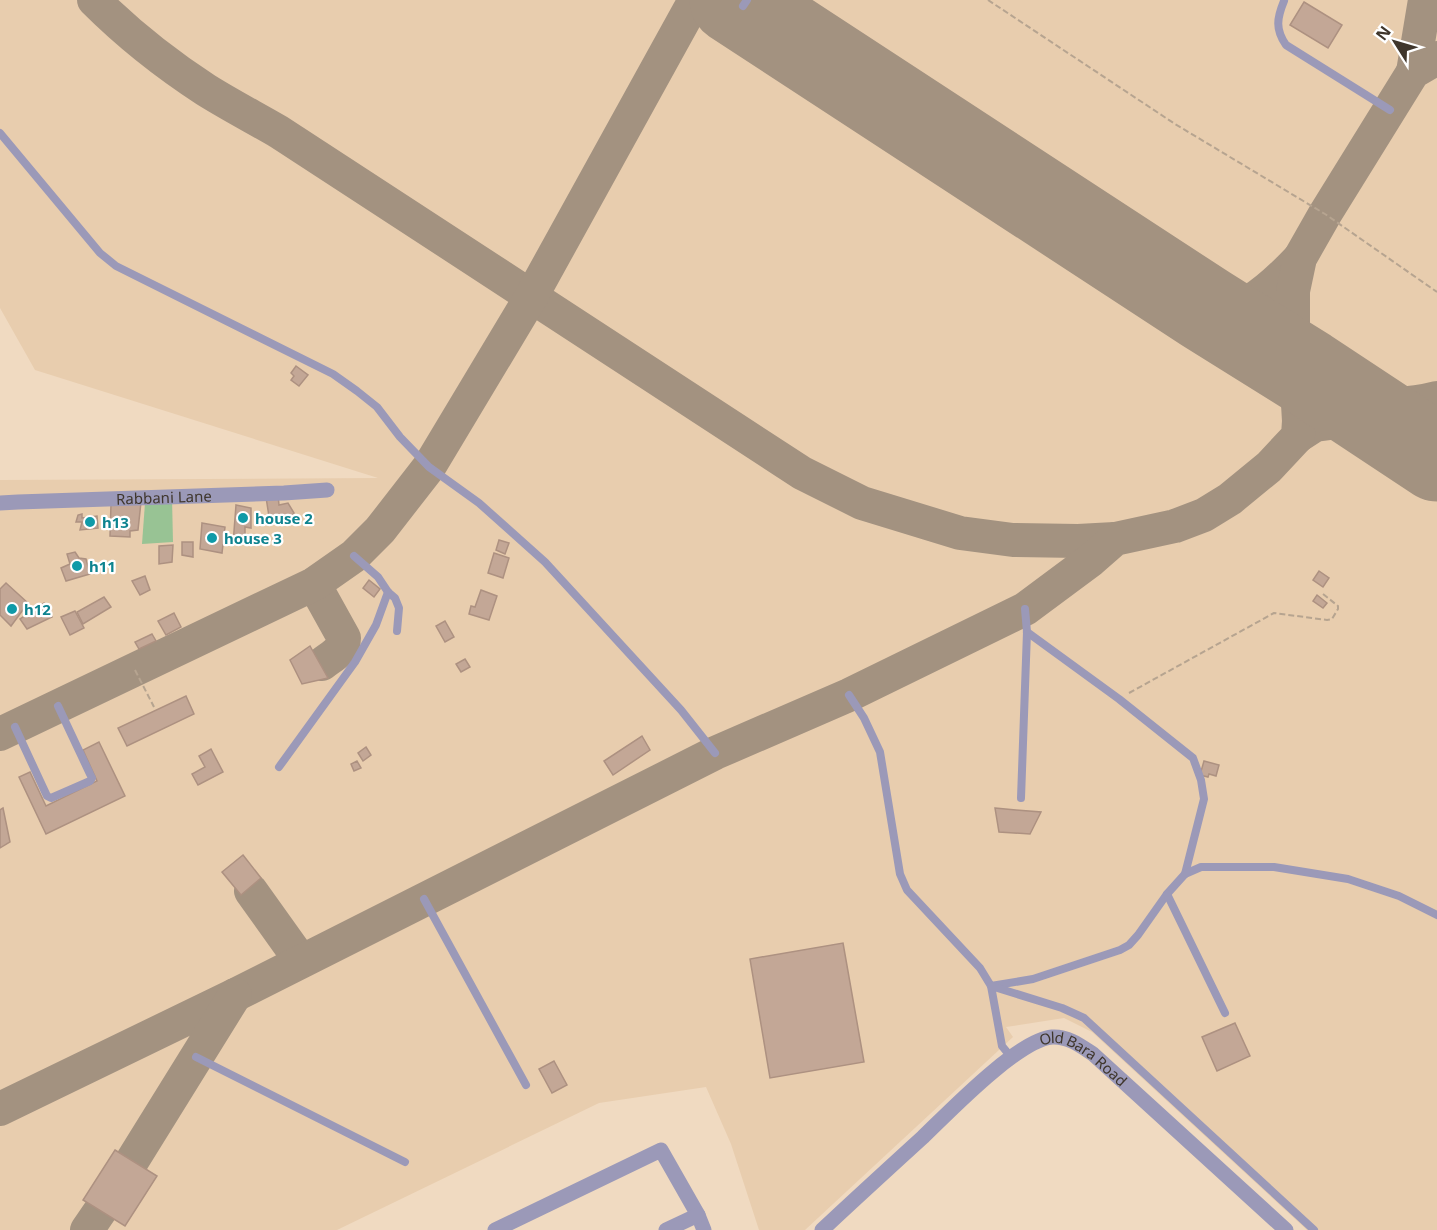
<svg xmlns="http://www.w3.org/2000/svg" width="1437" height="1230" viewBox="0 0 1437 1230" font-family="'Noto Sans',sans-serif">
<style>
.built{fill:#e8cdae}
.green{fill:#98c394}
.lines{fill:none;stroke-linecap:round;stroke-linejoin:round}
.taxiway{stroke:#a39280;stroke-width:34}
.runway{stroke:#a39280;stroke-width:87}
.building{fill:#c3a796;stroke:#ad9181;stroke-width:1.5}
.path{stroke:#b6a490;stroke-width:2;stroke-dasharray:6 3;stroke-linecap:butt}
.service{stroke:#9b99b8;stroke-width:8}
.minor{stroke:#9b99b8;stroke-width:15}
.tertiary{stroke:#9b99b8;stroke-width:15}
.culture-dot{fill:#0f9aa8;stroke:#fff;stroke-width:2}
.labels{text-anchor:middle;dominant-baseline:central;stroke-width:4.5;stroke-linejoin:round;paint-order:stroke}
.street-label{font-size:15px;fill:#3f362c;stroke:#fff}
.culture-label{font-size:15px;font-weight:bold;fill:#0d838f;stroke:#fff;text-anchor:start}
</style>
<rect width="100%" height="100%" fill="#f0dac1"/>
<!-- built -->
<path class="built" d="M0,0H1437V1230H1307L1092,1032L1064,1018L1006,1027L1013,1037L805,1230H759L731,1144L706,1087L599,1103L337,1230H0V480L378,478L35,370L0,308Z"/>
<!-- green -->
<path class="green" d="M172,498L173,542L142,544L145,503Z"/>
<g class="lines">
<!-- taxiway -->
<g class="taxiway">
<path d="M94,0C128,34 166,64 206,90C230,105 255,118 279,132L802,473L862,503L960,533L1013,540L1078,541L1115,539"/>
<path d="M1413,72L1425,0"/>
<path d="M1206,309C1210,310 1215,312 1219,312C1247,312 1282,277 1300,258"/>
<path d="M1307,372L1300,363L1296,354L1293,339V291L1300,258L1325,214L1413,72L1437,58"/>
<path d="M1323,383C1366,402 1390,410 1437,398"/>
<path d="M1298,436L1315,425L1338,422L1356,423L1376,427L1408,438"/>
<path d="M314,584L344,638C344,651 332,656 322,664"/>
<path d="M0,734L314,584L354,556L380,530L429,467L531,297L695,0"/>
<path d="M251,891L301,961"/>
<path d="M0,1109L235,995L715,753L849,695L1025,609L1091,560L1115,539L1175,526L1204,515L1230,499L1269,467L1298,436L1299,421L1298,404L1294,389L1273,351"/>
<path d="M132,1161L235,995"/>
<path d="M87,1230L100,1211"/>
</g>
<!-- runway -->
<path class="runway" d="M733,0L1206,309L1307,372L1437,458"/>
</g>
<!-- building -->
<g class="building">
<path d="M1304,2L1342,25L1328,48L1290,25Z"/>
<path d="M296,366L308,375L299,386L291,380L294,376L291,373Z"/>
<path d="M278,495L279,505L288,503L294,513L292,516L270,523L266,497Z"/>
<path d="M141,502L138,530L130,531V537L110,536L111,504Z"/>
<path d="M236,505L251,508V528L245,527V542L233,544Z"/>
<path d="M82,514V518L97,516L98,528L80,530L82,522H76L78,515Z"/>
<path d="M202,523L225,527L222,553L200,549Z"/>
<path d="M499,540L509,543L505,554L496,550Z"/>
<path d="M182,542H193V557L182,555Z"/>
<path d="M173,545L172,562L159,564V546Z"/>
<path d="M75,552L79,558L86,559L90,574L66,581L61,568L70,564L67,554Z"/>
<path d="M494,553L509,558L503,578L488,573Z"/>
<path d="M1319,571L1329,578L1323,587L1313,580Z"/>
<path d="M145,576L150,590L140,595L132,581Z"/>
<path d="M369,580L380,589L374,597L363,588Z"/>
<path d="M6,583L28,603L11,626L0,615V589Z"/>
<path d="M481,590L497,596L489,620L469,614L471,606L475,607Z"/>
<path d="M1317,595L1327,603L1323,608L1313,601Z"/>
<path d="M104,597L111,607L83,624L77,612Z"/>
<path d="M44,603L52,617L27,629L20,619Z"/>
<path d="M75,611L84,628L70,635L61,617Z"/>
<path d="M174,613L181,627L166,635L158,621Z"/>
<path d="M445,621L454,637L445,642L436,626Z"/>
<path d="M152,634L156,641L139,649L135,642Z"/>
<path d="M310,646L328,678L302,684L290,660Z"/>
<path d="M465,659L470,667L461,672L456,664Z"/>
<path d="M186,696L194,714L127,746L118,728Z"/>
<path d="M642,736L650,750L613,775L604,761Z"/>
<path d="M99,742L125,796L46,834L19,777L30,772L46,806L97,781L83,750Z"/>
<path d="M366,747L371,755L363,761L358,753Z"/>
<path d="M211,749L223,772L198,785L192,774L205,767L199,756Z"/>
<path d="M357,761L361,768L354,771L351,764Z"/>
<path d="M1204,761L1219,765L1216,776L1209,774L1208,777L1200,775Z"/>
<path d="M3,808L10,842L0,848V810Z"/>
<path d="M995,808L1016,810L1041,812L1030,834L999,832Z"/>
<path d="M243,855L261,878L241,895L222,872Z"/>
<path d="M843,943L864,1062L770,1078L750,959Z"/>
<path d="M1235,1023L1250,1056L1217,1071L1202,1037Z"/>
<path d="M554,1061L567,1085L552,1093L539,1069Z"/>
<path d="M115,1150L157,1176L125,1226L83,1200Z"/>
</g>
<g class="lines">
<!-- path -->
<g class="path">
<path d="M988,0L1175,124L1325,214L1437,292"/>
<path d="M135,670L154,707"/>
<path d="M1129,693L1274,613L1327,620L1332,619L1338,609V606L1323,594"/>
</g>
<!-- service -->
<g class="service">
<path d="M1284,1C1277,18 1275,29 1286,45L1390,110"/>
<path d="M743,6L747,0"/>
<path d="M0,133L100,253L116,266L333,374L357,391L377,407L400,437L429,467L479,503L545,562L681,710L715,753"/>
<path d="M354,556L378,577L388,592L395,598L399,608L397,631"/>
<path d="M1027,632L1119,699L1193,758L1201,780L1204,799L1185,874"/>
<path d="M849,695L864,718L880,752L900,874L907,890L980,968L991,986L1033,979L1120,950L1129,945L1138,935L1167,894L1185,874L1201,867H1274L1348,879L1399,896L1437,915"/>
<path d="M15,727L47,796L51,798L90,781L92,778L90,774L58,706"/>
<path d="M279,767L355,662L376,625L388,592"/>
<path d="M1021,798L1027,632L1025,609"/>
<path d="M1167,894L1225,1013"/>
<path d="M424,899L526,1085"/>
<path d="M196,1057L405,1162"/>
<path d="M1011,1057L1002,1046L991,986L1062,1008L1084,1018L1314,1230"/>
</g>
<!-- minor -->
<g class="minor">
<path id="s1" d="M0,503L18,502L284,493L327,490"/>
<path d="M495,1230L661,1150L698,1215L704,1230"/>
<path d="M666,1230L698,1215"/>
</g>
<!-- tertiary -->
<path class="tertiary" id="s2" d="M822,1230C855,1199 889,1168 923,1137C949,1112 1018,1040 1052,1037C1068,1036 1081,1046 1093,1054L1286,1230"/>
</g>
<!-- markers -->
<g class="culture-dot">
<circle cx="243" cy="518" r="6"/>
<circle cx="90" cy="522" r="6"/>
<circle cx="212" cy="538" r="6"/>
<circle cx="77" cy="566" r="6"/>
<circle cx="12" cy="609" r="6"/>
</g>
<g class="labels">
<!-- street labels -->
<g class="street-label">
<text stroke="none"><textPath href="#s1" startOffset="164">Rabbani Lane</textPath></text>
<text stroke="none"><textPath href="#s2" startOffset="340">Old Bara Road</textPath></text>
</g>
<!-- culture labels -->
<g class="culture-label">
<text x="255" y="518">house 2</text>
<text x="102" y="522">h13</text>
<text x="224" y="538">house 3</text>
<text x="89" y="566">h11</text>
<text x="24" y="609">h12</text>
</g>
</g>
<!-- north arrow -->
<g transform="translate(1395 42) rotate(307)" stroke="#ffffff" stroke-width="4.5" paint-order="stroke">
<path d="M0-4.5L10 22L0 15L-10 22Z" fill="#3f362c"/>
<text y="-9" font-size="16" font-weight="bold" text-anchor="middle" fill="#3f362c">N</text>
</g>
</svg>
